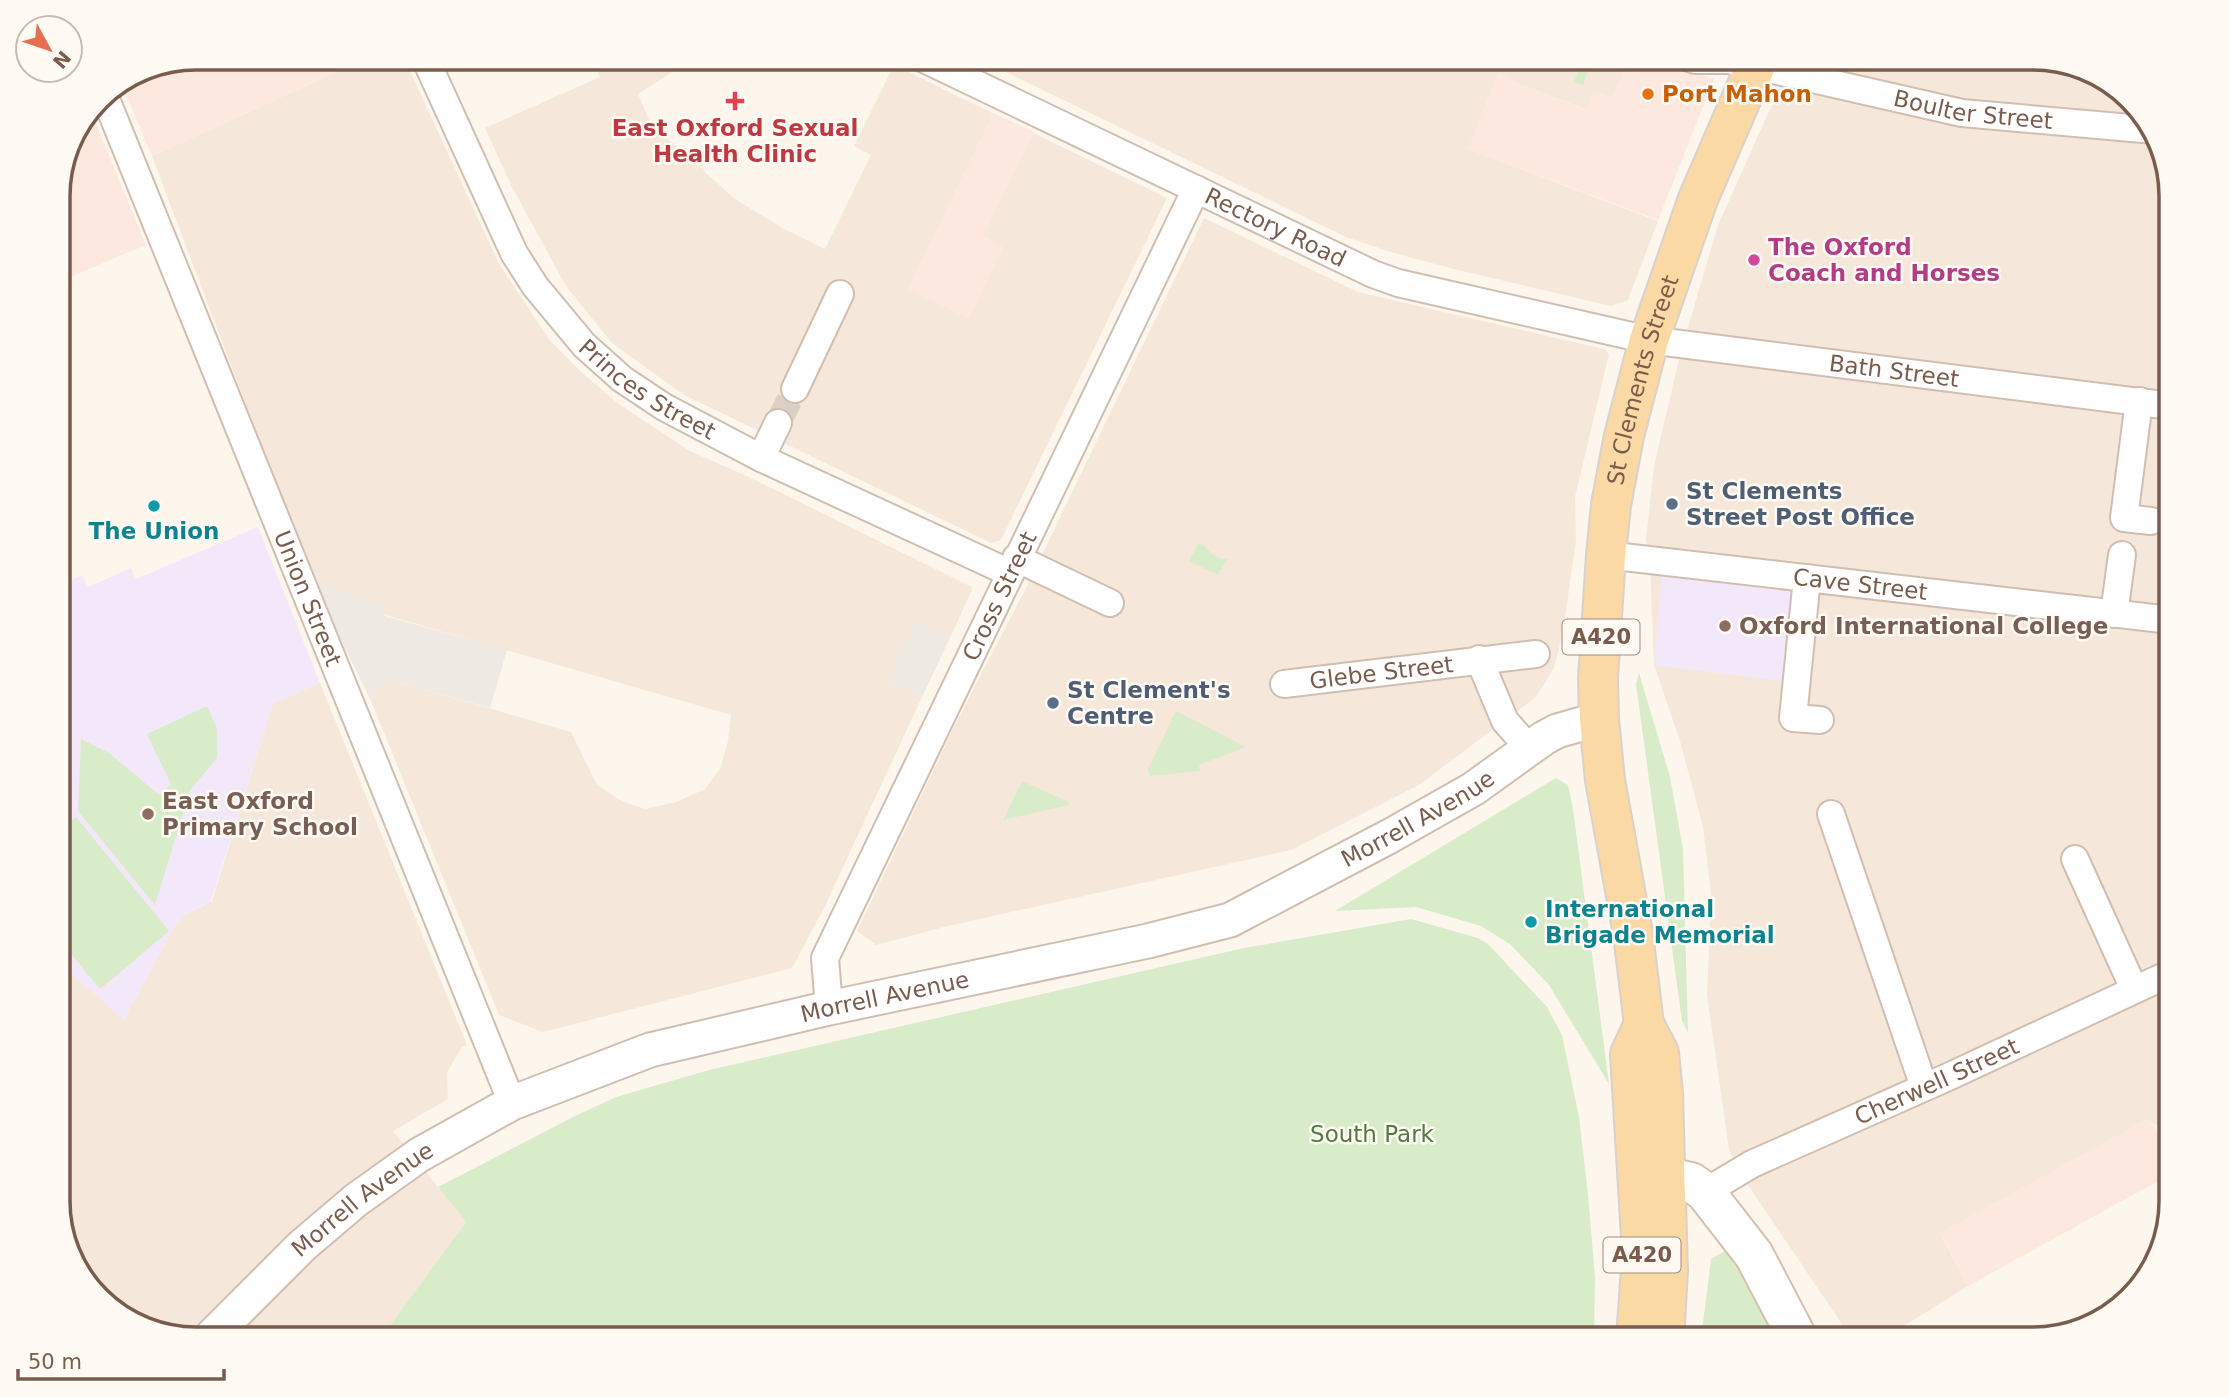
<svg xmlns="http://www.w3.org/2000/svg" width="2229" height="1397" viewBox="0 0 2229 1397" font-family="'DejaVu Sans',sans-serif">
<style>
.residential{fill:#f5e8da}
.commercial{fill:#fde8e0}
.industrial{fill:#efe9e4}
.education{fill:#f3e8fa}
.green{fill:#d8ecc9}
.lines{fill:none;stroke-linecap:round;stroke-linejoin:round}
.minor-tunnel{stroke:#dcd0c4;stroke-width:26;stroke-dasharray:26 13;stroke-linecap:butt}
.minor-casing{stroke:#d1beb0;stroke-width:30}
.tertiary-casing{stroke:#d1beb0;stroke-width:37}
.secondary-casing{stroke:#d6c0b0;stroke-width:42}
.primary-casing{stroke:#dad1cd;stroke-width:42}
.minor{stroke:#fff;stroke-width:26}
.tertiary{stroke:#fff;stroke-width:33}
.secondary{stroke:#fff;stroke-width:38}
.primary{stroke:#fbd9a5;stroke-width:38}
.food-dot{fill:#e8710a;stroke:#fffaf3;stroke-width:2.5}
.health-dot{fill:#e0444e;stroke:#fffaf3;stroke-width:2.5}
.hotel-dot{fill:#d1479c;stroke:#fffaf3;stroke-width:2.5}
.service-dot{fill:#5c6f8a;stroke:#fffaf3;stroke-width:2.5}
.culture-dot{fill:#0f9aa8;stroke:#fffaf3;stroke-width:2.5}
.education-dot{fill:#8d6e63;stroke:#fffaf3;stroke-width:2.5}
.labels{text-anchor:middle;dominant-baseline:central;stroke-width:5;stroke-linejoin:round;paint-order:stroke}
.shield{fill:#fffaf3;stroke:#a28b7f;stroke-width:2}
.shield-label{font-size:21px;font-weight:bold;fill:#7a5c4d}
.food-label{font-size:23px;font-weight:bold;fill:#c56008;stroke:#fffaf3;text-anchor:start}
.street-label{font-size:23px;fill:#7a5c4d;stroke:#fffaf3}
.health-label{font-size:23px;font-weight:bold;fill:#be3a42;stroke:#fffaf3}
.hotel-label{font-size:23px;font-weight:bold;fill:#b23c85;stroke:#fffaf3;text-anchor:start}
.service-label{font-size:23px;font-weight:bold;fill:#4e5e75;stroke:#fffaf3;text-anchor:start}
.culture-label{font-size:23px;font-weight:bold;fill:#0d838f;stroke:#fffaf3}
.education-label{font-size:23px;font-weight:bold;fill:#785e54;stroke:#fffaf3;text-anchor:start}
.park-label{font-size:23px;fill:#537a41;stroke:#fffaf3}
.rim{fill:none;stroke:#7a5c4d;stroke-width:3.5}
</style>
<rect width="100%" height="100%" fill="#fdf6ec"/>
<!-- residential -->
<g class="residential">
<path d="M367,58H404L499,264L548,338L579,370L616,402L690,451L749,477L972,587L971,592L950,638L915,622L895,664L887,680L922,697L824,908L792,968L543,1032L499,1015L371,701L376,688L385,682L395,681L571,732L597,785L622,801L645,809L676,802L705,789L720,769L728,741L731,715L385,615L381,606L312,580L152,156Z"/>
<path d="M591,58H694L638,94L651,124L735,199L784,229L825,249L871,155L854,146L894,65L1167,198L1001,540L991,543L684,395L612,343L566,286L512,187L485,128L600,77Z"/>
<path d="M977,58H1637L1613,120L1522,85L1468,149L1658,221L1628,300L1611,306L1454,269L1394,253L1346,237Z"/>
<path d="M1793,58H2033L2110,81L2153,127L2171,195V1133L2146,1120L1940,1234L1968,1286L1883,1339H1852L1748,1185L1729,1150L1707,995L1711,894L1703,827L1680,741L1654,665L1650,567L1646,540L1654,466L1681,351L1718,225Z"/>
<path d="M1204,218L1358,292L1604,349L1609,354L1575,497L1576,540L1563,632L1554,668L1536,697L1419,785L1291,850L944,927L876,945L857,931L954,727L1028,584Z"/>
<path d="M320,683L467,1045L461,1048L447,1073L448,1099L393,1131L466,1222L380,1339H196L119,1316L76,1271L58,1210V962L124,1019L174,927L184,915L212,901L273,703Z"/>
</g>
<!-- commercial -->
<g class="commercial">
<path d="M196,58H367L152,156L121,83L143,68Z"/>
<path d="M1629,58H1660L1714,79L1658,220L1468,149L1498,72L1522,85L1586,110L1593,91L1612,98Z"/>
<path d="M90,110L146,245L58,282V187L68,143Z"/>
<path d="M993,113L1034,132L983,236L1003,247L969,319L908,289Z"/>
<path d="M2146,1120L2154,1125L2171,1155V1174L1968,1286L1940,1233Z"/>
</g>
<!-- industrial -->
<g class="industrial">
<path d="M312,580L382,606L385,616L507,650L490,708L395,681L385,682L376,688L371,701Z"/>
<path d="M915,622L950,638L922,697L887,680Z"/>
</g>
<!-- education -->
<g class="education">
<path d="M258,527L320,683L273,704L211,901L184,915L174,927L124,1020L58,962V586L82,575L88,587L131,568L136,579Z"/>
<path d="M1662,573L1798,588L1783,681L1654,665Z"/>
</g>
<!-- green -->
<g class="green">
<path d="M1583,58H1606L1603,66L1591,62L1583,85L1574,82Z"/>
<path d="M1198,544L1204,545C1210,553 1216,559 1227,559L1218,575L1189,561Z"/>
<path d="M1639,673L1670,777L1683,849L1688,1033L1682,1021L1636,684Z"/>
<path d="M207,706L217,728V758L190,790L155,905L78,811L81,739L109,753L159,795L171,784L147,734Z"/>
<path d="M1176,711L1246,747L1199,765L1200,771L1150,776L1148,769Z"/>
<path d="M1556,778L1568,785L1573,809L1609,1084L1549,985L1511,945L1481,926L1416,907L1335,911Z"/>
<path d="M1022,781L1069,802V805L1003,820Z"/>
<path d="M76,817L169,931L100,989L58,938V832Z"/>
<path d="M1411,919L1478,938L1488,944L1547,1007L1562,1035L1579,1117L1588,1194L1595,1278L1594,1339H380L466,1222L438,1187L573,1117L616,1097L709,1070L1244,948Z"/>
<path d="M1728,1249L1763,1303L1781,1339H1701L1711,1259Z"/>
</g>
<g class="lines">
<!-- minor-tunnel -->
<path class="minor-tunnel" d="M778,423L795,389"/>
<!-- minor casing -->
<g class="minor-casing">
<g id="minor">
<path id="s1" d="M425,58L514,253L535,286L584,345L622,379L664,407L761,458L1010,573"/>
<path id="s2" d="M922,58L1373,274L1398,283L1649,340L2171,406"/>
<path id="s3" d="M1689,58L1695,60H1729L1962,113L2154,130"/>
<path id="s4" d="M104,94L512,1103"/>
<path d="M795,389L840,294"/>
<path d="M2139,401L2124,518L2151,521"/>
<path d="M761,458L778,423"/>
<path id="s5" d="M1606,555L2171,620"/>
<path d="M1016,558L1110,603"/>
<path d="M1807,578L1793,718L1820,720"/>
<path d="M2114,614L2122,555"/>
<path d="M1479,659L1505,721L1529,748"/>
<path id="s6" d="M1284,684L1536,654"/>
<path d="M1831,814L1924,1087"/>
<path d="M2075,859L2134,989"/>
<path id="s7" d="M829,1008L825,958L1196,189"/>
<path id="s8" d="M1705,1192L1752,1164L1948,1077L2171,973"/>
</g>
</g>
<!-- tertiary casing -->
<g class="tertiary-casing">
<g id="tertiary">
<path id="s9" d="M209,1339L302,1246L356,1200L419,1155L512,1103L650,1050L829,1008L1148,941L1230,920L1390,836L1473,789L1544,738L1557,731L1599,719"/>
</g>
</g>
<!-- secondary casing -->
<g class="secondary-casing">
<path id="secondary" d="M1638,1171L1691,1182L1705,1192L1754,1255L1798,1339"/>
</g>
<!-- primary casing -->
<g class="primary-casing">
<g id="primary">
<path d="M1636,1339L1642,1254L1630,1054L1644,1024"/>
<path id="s10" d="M1664,1339L1668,1271L1663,1093L1659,1053L1644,1024L1633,934L1605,780L1599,719L1598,678L1606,555L1611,505L1624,436L1649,340L1698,199L1759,58"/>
</g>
</g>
<!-- minor -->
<use href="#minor" class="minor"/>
<!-- tertiary -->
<use href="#tertiary" class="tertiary"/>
<!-- secondary -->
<use href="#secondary" class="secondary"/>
<!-- primary -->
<use href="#primary" class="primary"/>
</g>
<!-- markers -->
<circle class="food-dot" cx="1648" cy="94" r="7"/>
<path class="health-dot" d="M731.5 90.5h7v7h7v7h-7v7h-7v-7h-7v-7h7z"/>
<circle class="hotel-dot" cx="1754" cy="260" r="7"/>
<g class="service-dot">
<circle cx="1672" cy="504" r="7"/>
<circle cx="1053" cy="703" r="7"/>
</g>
<g class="culture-dot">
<circle cx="154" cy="506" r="7"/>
<circle cx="1531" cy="922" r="7"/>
</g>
<g class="education-dot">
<circle cx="1725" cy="626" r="7"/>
<circle cx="148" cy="814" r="7"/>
</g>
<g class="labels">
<!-- shield labels -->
<g class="shield">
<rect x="1562.5" y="619.5" width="77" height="35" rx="5"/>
<rect x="1603.5" y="1237.5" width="77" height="35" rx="5"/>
</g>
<g class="shield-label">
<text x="1601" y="637">A420</text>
<text x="1642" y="1255">A420</text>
</g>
<!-- food labels -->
<g class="food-label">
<text x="1662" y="94">Port Mahon</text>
</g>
<!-- street labels -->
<g class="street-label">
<text stroke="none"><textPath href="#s3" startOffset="290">Boulter Street</textPath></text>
<text stroke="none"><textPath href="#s2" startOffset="392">Rectory Road</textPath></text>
<text stroke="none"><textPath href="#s2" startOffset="1031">Bath Street</textPath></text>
<text stroke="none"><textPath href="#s10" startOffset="971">St Clements Street</textPath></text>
<text stroke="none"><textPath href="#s1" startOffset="408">Princes Street</textPath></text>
<text stroke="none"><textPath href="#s5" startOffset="256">Cave Street</textPath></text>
<text stroke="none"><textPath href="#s7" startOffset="452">Cross Street</textPath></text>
<text stroke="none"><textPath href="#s4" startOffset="544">Union Street</textPath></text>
<text stroke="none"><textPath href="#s6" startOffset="98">Glebe Street</textPath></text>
<text stroke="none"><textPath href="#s9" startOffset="1342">Morrell Avenue</textPath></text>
<text stroke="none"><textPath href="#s9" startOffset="775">Morrell Avenue</textPath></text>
<text stroke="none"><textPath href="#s8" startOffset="257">Cherwell Street</textPath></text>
<text stroke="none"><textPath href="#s9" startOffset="208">Morrell Avenue</textPath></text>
</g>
<!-- health labels -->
<g class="health-label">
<text x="735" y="128">East Oxford Sexual<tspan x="735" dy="26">Health Clinic</tspan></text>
</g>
<!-- hotel labels -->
<g class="hotel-label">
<text x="1768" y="247">The Oxford<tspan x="1768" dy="26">Coach and Horses</tspan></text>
</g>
<!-- service labels -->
<g class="service-label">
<text x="1686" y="491">St Clements<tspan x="1686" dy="26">Street Post Office</tspan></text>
<text x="1067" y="690">St Clement's<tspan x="1067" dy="26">Centre</tspan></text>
</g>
<!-- culture labels -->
<g class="culture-label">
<text x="154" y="531">The Union</text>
<text x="1545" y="909" text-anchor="start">International<tspan x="1545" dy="26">Brigade Memorial</tspan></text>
</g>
<!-- education labels -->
<g class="education-label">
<text x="1739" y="626">Oxford International College</text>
<text x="162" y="801">East Oxford<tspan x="162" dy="26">Primary School</tspan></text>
</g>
<!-- park labels -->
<g class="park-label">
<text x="1372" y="1134">South Park</text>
</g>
</g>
<!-- crop -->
<path d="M0 0H2229V1397H0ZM196 70H2033A126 126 0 0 1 2159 196V1201A126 126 0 0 1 2033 1327H196A126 126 0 0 1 70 1201V196A126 126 0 0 1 196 70Z" fill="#fffaf3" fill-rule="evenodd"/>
<path class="rim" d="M196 70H2033A126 126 0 0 1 2159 196V1201A126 126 0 0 1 2033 1327H196A126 126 0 0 1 70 1201V196A126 126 0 0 1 196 70Z"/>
<!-- north arrow -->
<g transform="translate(49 49) rotate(130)"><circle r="33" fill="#fffaf3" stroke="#cabbb1" stroke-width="2"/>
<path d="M0-5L12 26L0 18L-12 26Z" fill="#e76f51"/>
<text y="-10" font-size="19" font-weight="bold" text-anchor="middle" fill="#7a5c4d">N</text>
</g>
<!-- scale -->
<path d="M18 1369v10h206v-10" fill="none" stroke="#7a5c4d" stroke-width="3.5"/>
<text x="28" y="1369" font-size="21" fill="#7a5c4d" stroke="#fffaf3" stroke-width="5" paint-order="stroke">50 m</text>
</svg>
